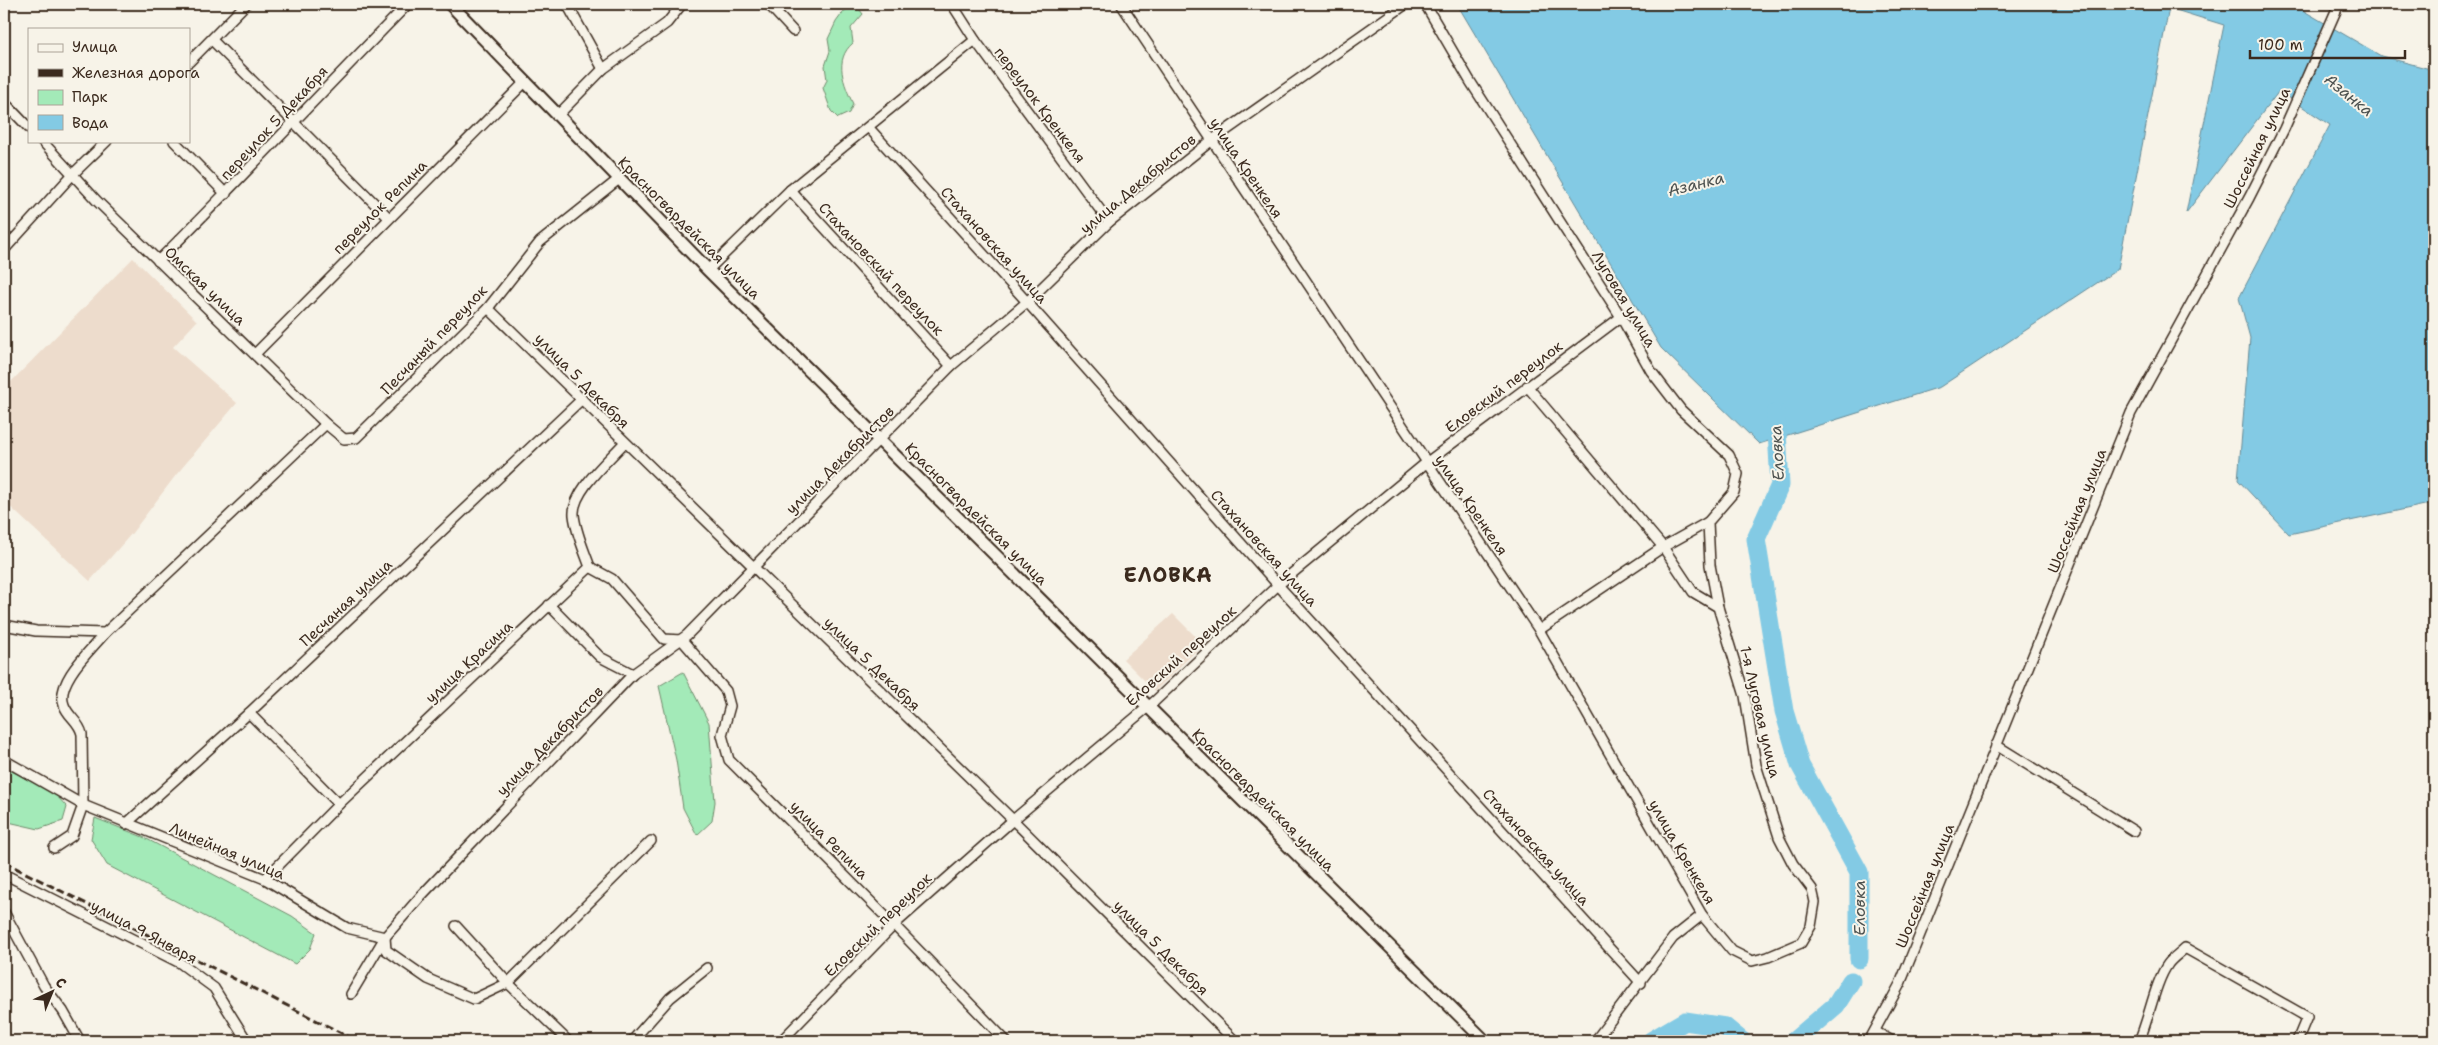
<svg xmlns="http://www.w3.org/2000/svg" width="2438" height="1045" viewBox="0 0 2438 1045" font-family="'Shantell Sans',sans-serif">
<style>
.built{fill:#eddccc}
.green{fill:#a3eab8;stroke:#6f8a6b}
.water{fill:#83cae4;stroke:#668a95}
.lines{fill:none;stroke-linecap:round;stroke-linejoin:round}
.river{stroke:#83cae4;stroke-width:19}
.minor-casing{stroke:#3b2a1e;stroke-width:12}
.secondary-casing{stroke:#3b2a1e;stroke-width:15}
.minor{stroke:#f7f3e8;stroke-width:9}
.secondary{stroke:#f7f3e8;stroke-width:11}
.rail{stroke:#3b2a1e;stroke-width:3;stroke-dasharray:8 4;stroke-linecap:butt}
.labels{text-anchor:middle;dominant-baseline:central;stroke-width:4;stroke-linejoin:round;paint-order:stroke}
.street-label{font-size:15px;fill:#3b2a1e;stroke:#f7f3e8}
.water-label{font-size:16px;font-style:italic;fill:#4d5250;stroke:#f7f3e8}
.district-label{font-size:20px;font-weight:bold;letter-spacing:1px;fill:#3b2a1e;stroke:#f7f3e8}
</style>
<rect width="100%" height="100%" fill="#f7f3e8"/>
<filter id="ink" filterUnits="userSpaceOnUse"><feTurbulence type="fractalNoise" baseFrequency=".02" numOctaves="2"/><feDisplacementMap in="SourceGraphic" scale="10" xChannelSelector="R" yChannelSelector="G"/><feConvolveMatrix kernelMatrix="1 2 1 2 8 2 1 2 1" color-interpolation-filters="sRGB"/></filter>
<g filter="url(#ink)">
<!-- built -->
<g class="built">
<path d="M133,258L197,321L173,347L237,403L176,475L132,533L90,581L4,501V389Z"/>
<path d="M1173,614L1203,644L1155,691L1123,659Z"/>
</g>
<!-- green -->
<g class="green">
<path d="M856,5L863,14L851,28L853,43C833,60 844,84 853,104L849,113L838,118L831,111L823,88L827,80L825,66L830,51L828,39L836,22L844,11Z"/>
<path d="M683,672L709,723L715,802L712,821L697,835L683,808L676,760L659,686Z"/>
<path d="M4,767L55,794L67,807L63,821L39,829L4,821Z"/>
<path d="M95,818L143,837L292,916L316,933L310,949L295,964L107,865L91,839Z"/>
</g>
<!-- water -->
<path class="water" d="M1457,4H2300L2304,11L2381,56L2434,70V503L2289,534L2238,480L2250,338L2239,298L2330,125L2279,91L2186,213L2224,25L2169,8L2118,269L1940,387L1759,444L1661,348Z"/>
<g class="lines">
<!-- river -->
<g class="river">
<path d="M1776,413L1780,485L1756,539L1784,711L1800,765L1859,872V959"/>
<path d="M1651,1041L1685,1021L1725,1027L1742,1041"/>
<path d="M1794,1041L1836,1005L1851,981"/>
</g>
<!-- minor casing -->
<g class="minor-casing">
<g id="minor">
<path d="M567,4L603,69"/>
<path d="M768,4L793,31"/>
<path d="M952,4L975,40L1109,222"/>
<path d="M1121,4L1539,630L1702,915L1732,951L1752,961L1768,957L1801,943L1811,926L1815,902L1812,889L1793,864L1779,837L1756,765L1745,696L1718,607L1693,592L1663,547L1527,386"/>
<path d="M1425,4L1470,81L1621,317L1651,371L1681,410L1729,455L1738,474L1734,492L1708,522L1710,565L1718,607"/>
<path d="M212,40L389,218"/>
<path d="M189,62L246,4"/>
<path d="M4,102L29,128"/>
<path d="M558,115L603,69L667,23L682,4"/>
<path d="M869,128L1027,302L1278,585L1641,983"/>
<path d="M42,141L97,201L326,424L344,439L356,438L488,308L540,242L619,179"/>
<path d="M174,141L226,194"/>
<path d="M790,190L951,366"/>
<path d="M4,250L73,174L107,141"/>
<path d="M158,261C243,177 324,89 408,4"/>
<path d="M708,270L790,190L975,40"/>
<path d="M488,308L1013,820L1235,1041"/>
<path d="M255,354L526,81"/>
<path d="M590,567L612,579L664,639L682,640L726,691L730,706L722,735L729,760L894,925L1006,1041"/>
<path d="M549,605L600,657L633,674"/>
<path d="M4,625L36,631L105,633C91,650 55,682 64,705C68,717 79,721 82,734L83,805L72,836L54,848"/>
<path d="M1539,630L1663,547L1708,522"/>
<path d="M105,633L326,424"/>
<path d="M249,713L339,804"/>
<path d="M1996,745L2134,831"/>
<path d="M4,760L83,805L265,879L347,928L385,937L386,950L428,979L474,999L508,983L568,1041"/>
<path d="M126,824L249,713L582,399"/>
<path d="M4,874L180,963L214,988L247,1041"/>
<path d="M265,879L339,804L590,567C584,550 576,533 574,515C572,491 609,460 624,443"/>
<path d="M4,912L44,986L63,1011L80,1041"/>
<path d="M456,926L508,983L651,841"/>
<path d="M351,994L385,937L421,896L633,674L687,635L951,366L1027,302L1109,222L1211,141L1406,4"/>
<path d="M1876,1032L1892,1041"/>
<path d="M632,1041L670,998L707,968"/>
<path d="M781,1041L894,925L1013,820L1155,701L1278,585L1426,463L1621,317"/>
<path d="M1595,1041L1673,938L1702,915"/>
<path d="M1869,1041L1900,984L2131,413L2249,198L2284,129L2339,4"/>
<path d="M2139,1041C2149,1019 2155,982 2168,964C2172,958 2180,953 2185,948L2307,1017L2297,1041"/>
</g>
</g>
<!-- secondary casing -->
<g class="secondary-casing">
<path id="secondary" d="M450,4L708,270L1485,1041"/>
</g>
<!-- minor -->
<use href="#minor" class="minor"/>
<!-- secondary -->
<use href="#secondary" class="secondary"/>
<!-- rail -->
<path class="rail" d="M4,862L357,1041"/>
</g>
</g>
<g class="labels">
<!-- street labels -->
<g class="street-label">
<text transform="translate(1040 105) rotate(53)">переулок Кренкеля</text>
<text transform="translate(274 123) rotate(-47)">переулок 5 Декабря</text>
<text transform="translate(2257 148) rotate(-64)">Шоссейная улица</text>
<text transform="translate(1246 168) rotate(56)">улица Кренкеля</text>
<text transform="translate(1138 184) rotate(-40)">улица Декабристов</text>
<text transform="translate(380 207) rotate(-45)">переулок Репина</text>
<text transform="translate(689 228) rotate(45)">Красногвардейская улица</text>
<text transform="translate(994 245) rotate(48)">Стахановская улица</text>
<text transform="translate(881 269) rotate(47)">Стахановский переулок</text>
<text transform="translate(205 286) rotate(44)">Омская улица</text>
<text transform="translate(1624 299) rotate(59)">Луговая улица</text>
<text transform="translate(434 340) rotate(-46)">Песчаный переулок</text>
<text transform="translate(582 381) rotate(45)">улица 5 Декабря</text>
<text transform="translate(1504 387) rotate(-37)">Еловский переулок</text>
<text transform="translate(840 460) rotate(-45)">улица Декабристов</text>
<text transform="translate(1471 505) rotate(56)">улица Кренкеля</text>
<text transform="translate(2077 511) rotate(-68)">Шоссейная улица</text>
<text transform="translate(976 514) rotate(45)">Красногвардейская улица</text>
<text transform="translate(1264 548) rotate(48)">Стахановская улица</text>
<text transform="translate(346 603) rotate(-43)">Песчаная улица</text>
<text transform="translate(1181 656) rotate(-42)">Еловский переулок</text>
<text transform="translate(469 662) rotate(-43)">улица Красина</text>
<text transform="translate(872 664) rotate(44)">улица 5 Декабря</text>
<text transform="translate(1760 712) rotate(77)">1-я Луговая улица</text>
<text transform="translate(550 741) rotate(-46)">улица Декабристов</text>
<text transform="translate(1263 800) rotate(45)">Красногвардейская улица</text>
<text transform="translate(829 840) rotate(45)">улица Репина</text>
<text transform="translate(1536 847) rotate(48)">Стахановская улица</text>
<text transform="translate(227 851) rotate(23)">Линейная улица</text>
<text transform="translate(1682 852) rotate(60)">улица Кренкеля</text>
<text transform="translate(1925 886) rotate(-68)">Шоссейная улица</text>
<text transform="translate(878 925) rotate(-44)">Еловский переулок</text>
<text transform="translate(144 932) rotate(28)">улица 9 Января</text>
<text transform="translate(1161 948) rotate(45)">улица 5 Декабря</text>
</g>
<!-- water labels -->
<g class="water-label">
<text transform="translate(2349 95) rotate(39)">Азанка</text>
<text transform="translate(1696 184) rotate(-14)">Азанка</text>
<text transform="translate(1777 453) rotate(-93)">Еловка</text>
<text transform="translate(1859 908) rotate(-90)">Еловка</text>
</g>
<!-- district labels -->
<g class="district-label">
<text x="1168" y="575">ЕЛОВКА</text>
</g>
</g>
<!-- margin -->
<rect width="2438" height="1045" fill="none" stroke="#f7f3e8" stroke-width="20"/>
<rect x="10" y="10" width="2418" height="1025" fill="none" stroke="#3b2a1e" stroke-width="2" filter="url(#ink)"/>
<!-- legend -->
<rect x="28" y="28" width="162" height="115" fill="#f7f3e8" stroke="#aca397"/>
<rect x="38" y="44" width="25" height="8" fill="#f7f3e8" stroke="#aca397"/>
<text x="72" y="52" font-size="15" fill="#3b2a1e">Улица</text>
<rect x="38" y="69" width="25" height="8" fill="#3b2a1e" stroke="#aca397"/>
<text x="72" y="78" font-size="15" fill="#3b2a1e">Железная дорога</text>
<rect x="38" y="90" width="25" height="15" fill="#a3eab8" stroke="#aca397"/>
<text x="72" y="102" font-size="15" fill="#3b2a1e">Парк</text>
<rect x="38" y="115" width="25" height="15" fill="#83cae4" stroke="#aca397"/>
<text x="72" y="128" font-size="15" fill="#3b2a1e">Вода</text>
<!-- north arrow -->
<g transform="translate(52 992) rotate(44)" stroke="#f7f3e8" stroke-width="4" paint-order="stroke">
<path d="M0-4L9 19L0 12L-9 19Z" fill="#3b2a1e"/>
<text y="-8" font-size="14" font-weight="bold" text-anchor="middle" fill="#3b2a1e">С</text>
</g>
<!-- scale -->
<path d="M2250 50v8h155v-8" fill="none" stroke="#3b2a1e" stroke-width="2.5"/>
<text x="2258" y="50" font-size="15" fill="#3b2a1e" stroke="#f7f3e8" stroke-width="4" paint-order="stroke">100 m</text>
</svg>
